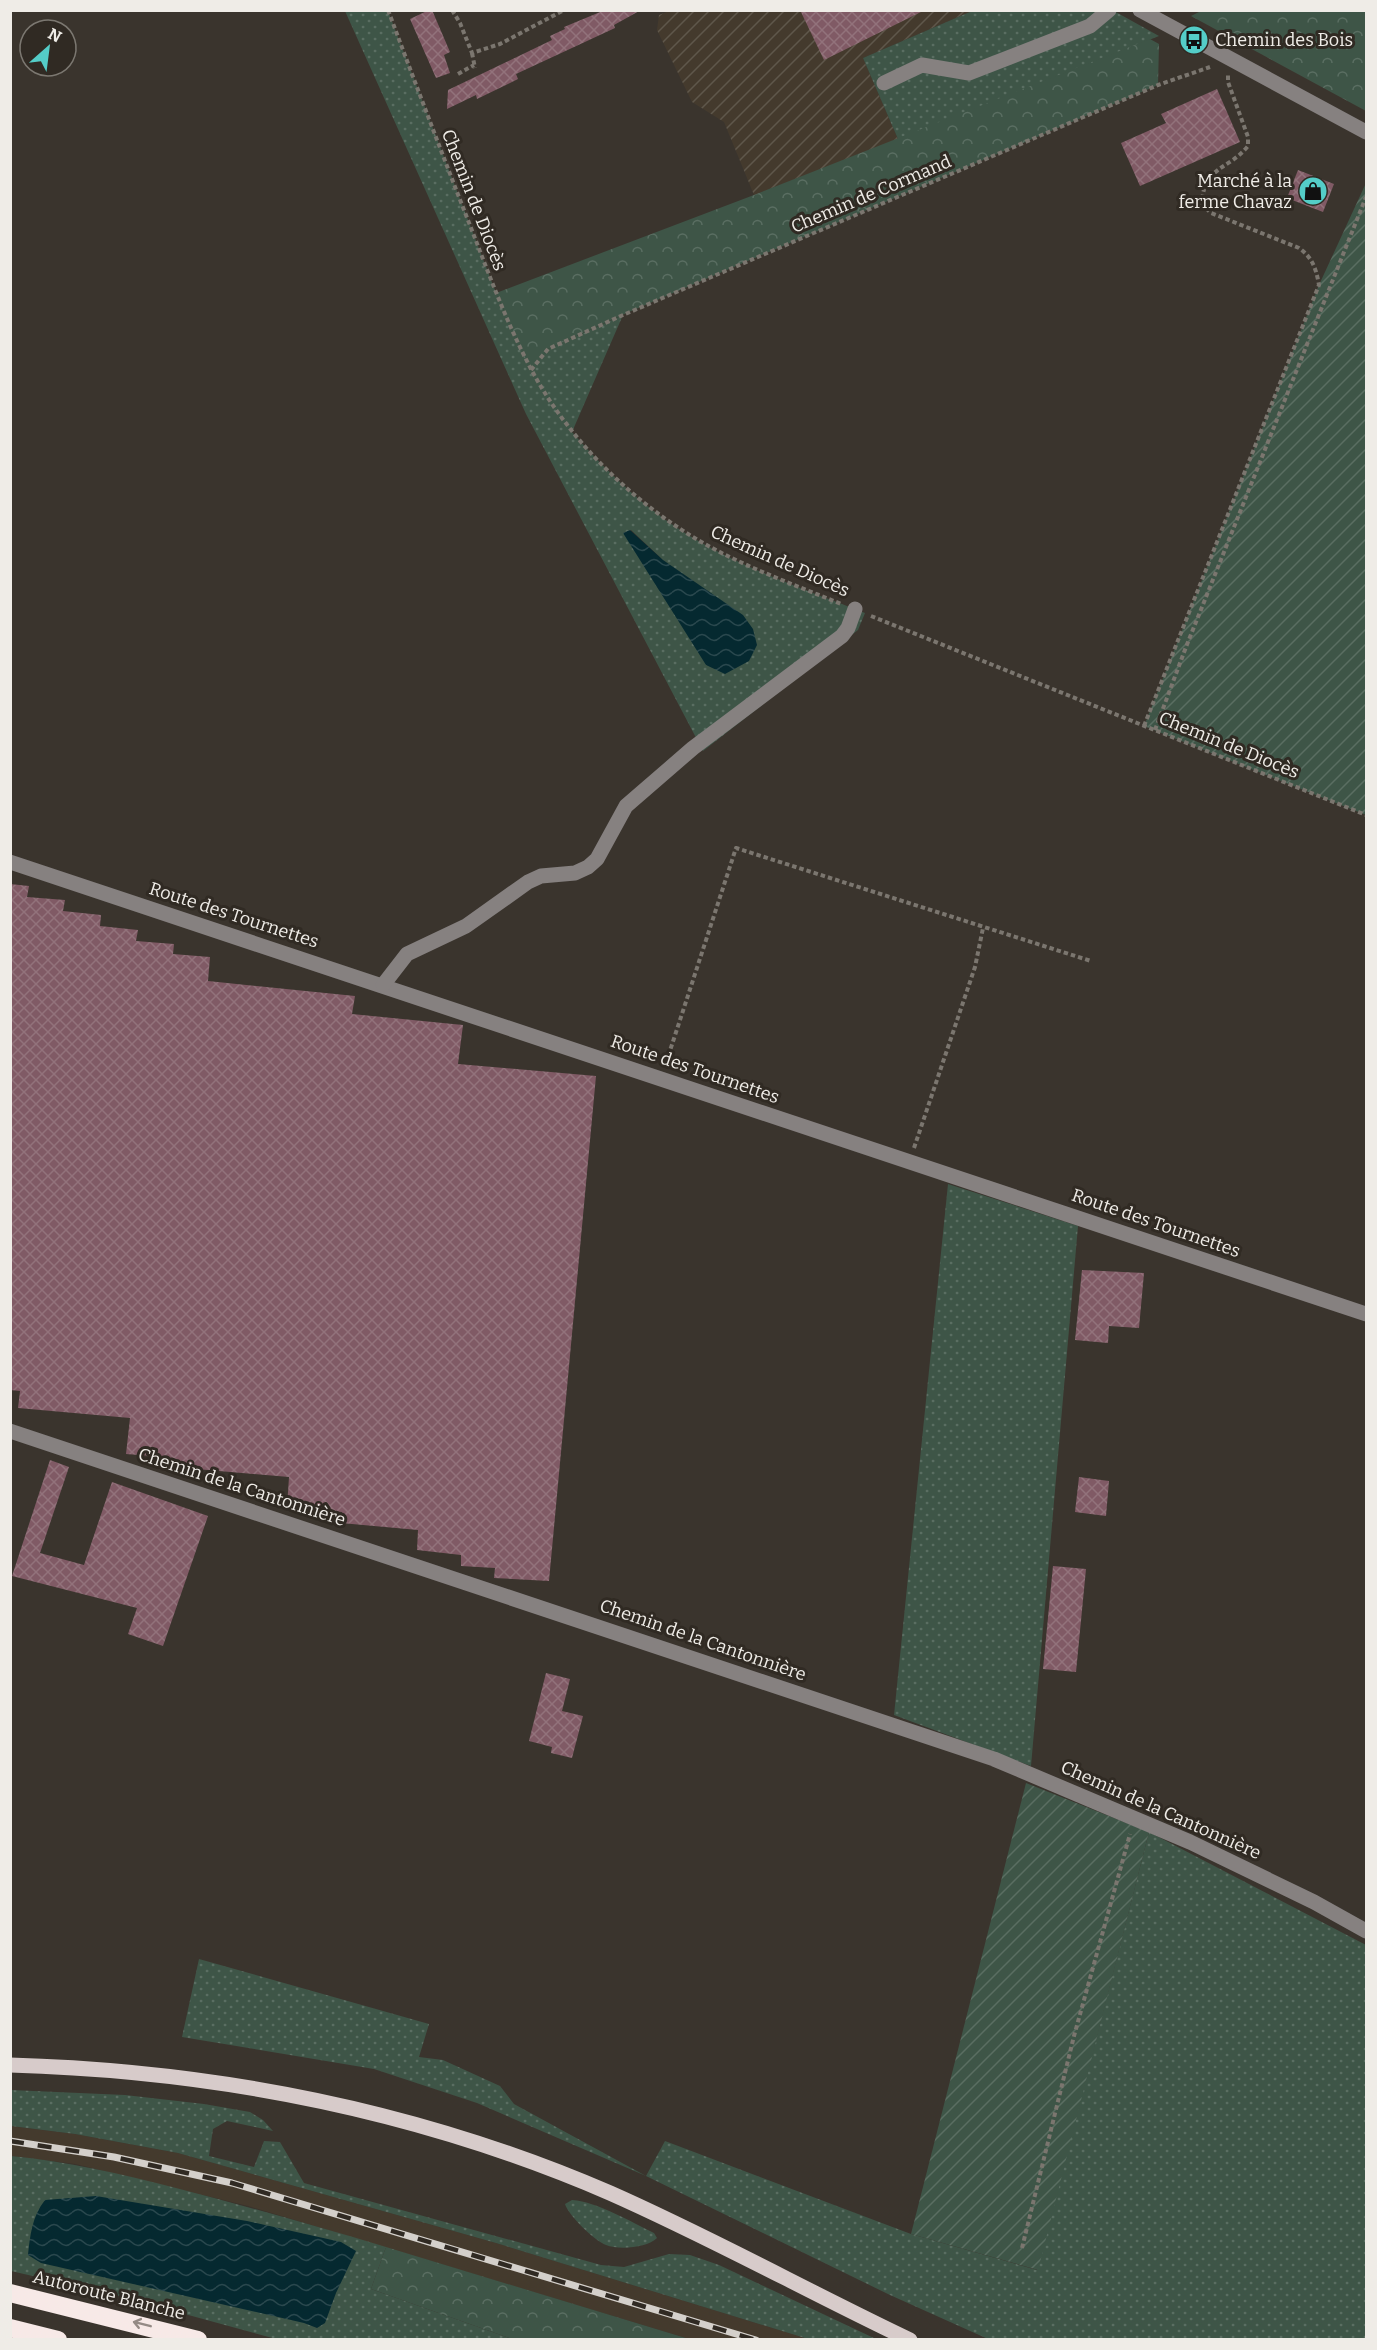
<svg xmlns="http://www.w3.org/2000/svg" width="1377" height="2350" viewBox="0 0 1377 2350" font-family="Bitter,serif">
<style>
.built{fill:#443a2d}
.industrial{fill:url(#industrial-furrows)}
.grass{fill:url(#grass-dots);fill-rule:evenodd}
.forest{fill:url(#forest-crowns)}
.garden{fill:url(#garden-furrows)}
.water{fill:url(#water-waves)}
.building{fill:url(#building-cross-hatch)}
.lines{fill:none;stroke-linecap:round;stroke-linejoin:round}
.path{stroke:#7b766f;stroke-width:4;stroke-dasharray:4.5 3;stroke-linecap:butt}
.minor{stroke:#868180;stroke-width:15}
.major{stroke:#d7cbca;stroke-width:15}
.highway{stroke:#f7e9e7;stroke-width:18}
.rail-casing{stroke:#d4d0cb;stroke-width:7}
.rail{stroke:#302a23;stroke-width:4.5;stroke-dasharray:14;stroke-linecap:butt}
.oneway{stroke:#948a85}
.labels{text-anchor:middle;dominant-baseline:central;stroke-width:6;stroke-linejoin:round;paint-order:stroke}
.poi-label{font-size:18px;fill:#efece7;stroke:#302a23;text-anchor:start}
.street-label{font-size:18px;fill:#efece7;stroke:#302a23}
</style>
<defs>
<pattern id="industrial-furrows" width="10" height="10" patternUnits="userSpaceOnUse" patternTransform="scale(1.5)"><rect width="10" height="10" fill="#443a2d"/><path d="M-1 1l2-2M0 10L10 0M9 11l2-2" fill="none" stroke="#5f574b"/></pattern>
<pattern id="grass-dots" width="8" height="8" patternUnits="userSpaceOnUse" patternTransform="scale(1.5)"><rect width="8" height="8" fill="#3e5547"/><path d="M2 2h.1M6 6h.1" fill="none" stroke="#5a6e62" stroke-width="1.8" stroke-linecap="round"/></pattern>
<pattern id="forest-crowns" width="20" height="18" patternUnits="userSpaceOnUse" patternTransform="scale(1.5)"><rect width="20" height="18" fill="#3e5547"/><path d="M2 6a3 3 0 1 1 6 0M12 15a3 3 0 1 1 6 0" fill="none" stroke="#5a6e62"/></pattern>
<pattern id="garden-furrows" width="10" height="10" patternUnits="userSpaceOnUse" patternTransform="scale(1.5)"><rect width="10" height="10" fill="#3e5547"/><path d="M-1 1l2-2M0 10L10 0M9 11l2-2" fill="none" stroke="#5a6e62"/></pattern>
<pattern id="water-waves" width="16" height="10" patternUnits="userSpaceOnUse" patternTransform="scale(1.5)"><rect width="16" height="10" fill="#052930"/><path d="M0 5q4-4 8 0t8 0" fill="none" stroke="#2a484e"/></pattern>
<pattern id="building-cross-hatch" width="8" height="8" patternUnits="userSpaceOnUse" patternTransform="scale(1.5)"><rect width="8" height="8" fill="#805a65"/><path d="M0 0l8 8M0 8l8-8" fill="none" stroke="#92727b"/></pattern>
</defs>
<rect width="100%" height="100%" fill="#3a342d"/>
<!-- built -->
<path class="built" d="M10,2126L75,2134L178,2153L496,2243L808,2339H689L248,2206L75,2164L11,2156Z"/>
<!-- industrial -->
<path class="industrial" d="M669,11H972L863,58L898,139L754,195L724,122L692,102L657,30L659,15Z"/>
<!-- grass -->
<g class="grass">
<path d="M345,11H388L496,293L531,369L548,349L623,315L572,432C605,470 642,506 685,533C741,568 804,589 865,613L858,630L703,751L526,414ZM631,530L663,560L743,615L624,533Z"/>
<path d="M972,11H1114L1159,36L898,139L863,58Z"/>
<path d="M948,1184L1078,1226L1031,1766L894,1715Z"/>
<path d="M1149,1832L1366,1945V2339H988L890,2295L646,2176L477,2103L374,2069L182,2037L199,1959L429,2024L419,2057L443,2060L500,2086L514,2104L646,2176L665,2141L911,2234L1037,2270Z"/>
<path d="M11,2090L125,2095L204,2104L250,2112L263,2120L273,2131L227,2121L213,2129L209,2156L254,2167L264,2141L280,2142L304,2183L601,2265L624,2267L669,2254L690,2255L719,2265L876,2339H808L496,2243L178,2153L75,2134L11,2126Z"/>
<path d="M11,2156C67,2161 121,2174 176,2188C246,2206 316,2226 386,2247L371,2289L512,2339H276L119,2296L11,2271Z"/>
<path d="M572,2200C598,2202 631,2222 654,2233L657,2238C647,2248 619,2250 606,2245C595,2241 568,2215 565,2204Z"/>
</g>
<!-- forest -->
<g class="forest">
<path d="M1201,11H1366V111L1191,16Z"/>
<path d="M1150,39L1159,44L1158,85L622,315L548,349L531,370L496,293L754,195Z"/>
<path d="M386,2247L689,2339H512L371,2289Z"/>
</g>
<!-- garden -->
<g class="garden">
<path d="M1366,183V815L1144,726L1319,285Z"/>
<path d="M1026,1783L1149,1832L1038,2270L911,2234Z"/>
</g>
<!-- water -->
<g class="water">
<path d="M630,530L663,560L743,615L753,629L757,645L749,661L725,674L706,665L623,533Z"/>
<path d="M96,2196L247,2221L341,2242L356,2251L336,2293L325,2323L317,2328L304,2323L41,2263L28,2255C30,2236 32,2216 45,2200Z"/>
</g>
<!-- building -->
<g class="building">
<path d="M429,10H432L450,52L444,55L450,73L436,78L410,19Z"/>
<path d="M605,10H641L614,25L615,28L516,74L518,79L477,99L476,95L447,109L448,90L552,40L550,36L565,29L564,27Z"/>
<path d="M800,10H925L824,60Z"/>
<path d="M1217,89L1240,142L1140,186L1121,143L1166,123L1161,114Z"/>
<path d="M1298,170L1334,184L1323,212L1287,198Z"/>
<path d="M10,884L29,886L27,897L65,900L63,911L101,915L100,926L138,930L136,941L174,944L173,954L210,957L208,981L355,996L352,1014L463,1025L458,1064L596,1076L549,1581L494,1578L495,1568L461,1566V1555L417,1550L418,1530L341,1523L342,1512L287,1507L289,1477L162,1466L163,1457L126,1454L130,1418L18,1408L20,1391L10,1390Z"/>
<path d="M1082,1270L1144,1273L1139,1328L1109,1326L1108,1343L1075,1340Z"/>
<path d="M50,1460L69,1467L40,1553L84,1565L112,1482L208,1516L163,1646L128,1634L137,1608L12,1576Z"/>
<path d="M1079,1477L1109,1481L1106,1516L1075,1512Z"/>
<path d="M1053,1566L1086,1569L1076,1672L1043,1669Z"/>
<path d="M546,1673L570,1679L562,1711L583,1716L572,1758L551,1753L552,1747L529,1741Z"/>
</g>
<g class="lines">
<!-- path -->
<g class="path">
<path d="M388,10C413,77 438,143 464,210C485,263 504,318 531,369C566,435 622,492 685,532C733,563 788,582 841,604"/>
<path d="M452,10L460,23L472,53L500,44L564,10"/>
<path d="M472,53L475,68"/>
<path d="M458,74L474,65"/>
<path d="M531,370L548,349L623,315L1158,85L1210,67"/>
<path d="M871,616L1366,815"/>
<path d="M1144,726L1319,285C1316,269 1313,258 1299,248L1211,213L1202,204C1203,166 1229,170 1248,146V137L1228,82V75"/>
<path d="M1155,730L1186,647L1366,197"/>
<path d="M666,1063L736,848L1091,961"/>
<path d="M914,1148L975,967L983,928"/>
<path d="M1022,2248L1074,2036L1130,1834"/>
</g>
<!-- minor -->
<g class="minor">
<path d="M1140,10L1366,132"/>
<path d="M884,83L922,65L969,73L1090,26L1109,10"/>
<path d="M10,862L1366,1314"/>
<path d="M383,985L407,954L466,926L528,882L541,876L575,873L588,867L597,859L626,806L693,748L842,636L848,628L855,609"/>
<path d="M10,1431L994,1759L1190,1842L1314,1902L1366,1931"/>
</g>
<!-- major -->
<path class="major" d="M10,2065C218,2071 418,2110 610,2193C712,2238 809,2292 910,2340"/>
<!-- highway -->
<g class="highway">
<path d="M10,2293L198,2340"/>
<path d="M10,2328L58,2340"/>
</g>
<!-- rail casing -->
<g class="rail-casing">
<path id="rail" d="M10,2141L114,2157L232,2183L756,2340"/>
</g>
<!-- rail -->
<use href="#rail" class="rail"/>
</g>
<!-- one-way arrows -->
<defs><path id="oneway-shaft" d="M-6 0H5M1.5-3L5.5 0L1.5 3" fill="none" stroke-width="1.6" stroke-linecap="round" stroke-linejoin="round" transform="scale(1.5)"/></defs>
<use class="oneway" href="#oneway-shaft" transform="translate(142 2324) rotate(-166)"/>
<!-- icons -->
<defs>
<g id="bus-disc" transform="scale(1.5)"><circle r="9.5" fill="#54cdc8" stroke="#302a23"/><path d="M-5-6H5V4H4V6H2V4H-2V6H-4V4H-5ZM-3.5-4V0h7V-4ZM-3.5 1.2v1.5H-2V1.2ZM2 1.2v1.5H3.5V1.2Z" fill="#111"/></g>
<g id="shop-disc" transform="scale(1.5)"><circle r="9.5" fill="#54cdc8" stroke="#302a23"/><path d="M-5-2.5h2.3a2.7 3.5 0 0 1 5.4 0H5L5.5 6h-11ZM-1.5-2.5h3a1.5 2.3 0 0 0-3 0Z" fill="#111"/></g>
</defs>
<g fill-rule="evenodd">
<use href="#bus-disc" x="1194" y="40"/>
<use href="#shop-disc" x="1313" y="191"/>
</g>
<g class="labels">
<!-- poi labels -->
<g class="poi-label">
<text x="1215" y="40">Chemin des Bois</text>
<text x="1292" y="181" text-anchor="end">Marché à la<tspan x="1292" dy="21">ferme Chavaz</tspan></text>
</g>
<!-- street labels -->
<g class="street-label">
<text transform="translate(871 194) rotate(-23)">Chemin de Cormand</text>
<text transform="translate(474 200) rotate(69)">Chemin de Diocès</text>
<text transform="translate(780 561) rotate(24)">Chemin de Diocès</text>
<text transform="translate(1229 745) rotate(22)">Chemin de Diocès</text>
<text transform="translate(234 915) rotate(18)">Route des Tournettes</text>
<text transform="translate(695 1069) rotate(19)">Route des Tournettes</text>
<text transform="translate(1156 1223) rotate(19)">Route des Tournettes</text>
<text transform="translate(242 1487) rotate(18)">Chemin de la Cantonnière</text>
<text transform="translate(703 1640) rotate(19)">Chemin de la Cantonnière</text>
<text transform="translate(1161 1810) rotate(24)">Chemin de la Cantonnière</text>
<text transform="translate(109 2295) rotate(14)">Autoroute Blanche</text>
</g>
</g>
<!-- border -->
<rect width="1377" height="2350" fill="none" stroke="#efece7" stroke-width="24"/>
<!-- north arrow -->
<g transform="translate(48 48) rotate(28)"><circle r="28" fill="#302a23" stroke="#7c7871" stroke-width="1.5"/>
<path d="M0-4.5L10 22L0 15L-10 22Z" fill="#54cdc8"/>
<text y="-9" font-size="16" font-weight="bold" text-anchor="middle" fill="#efece7">N</text>
</g>
</svg>
